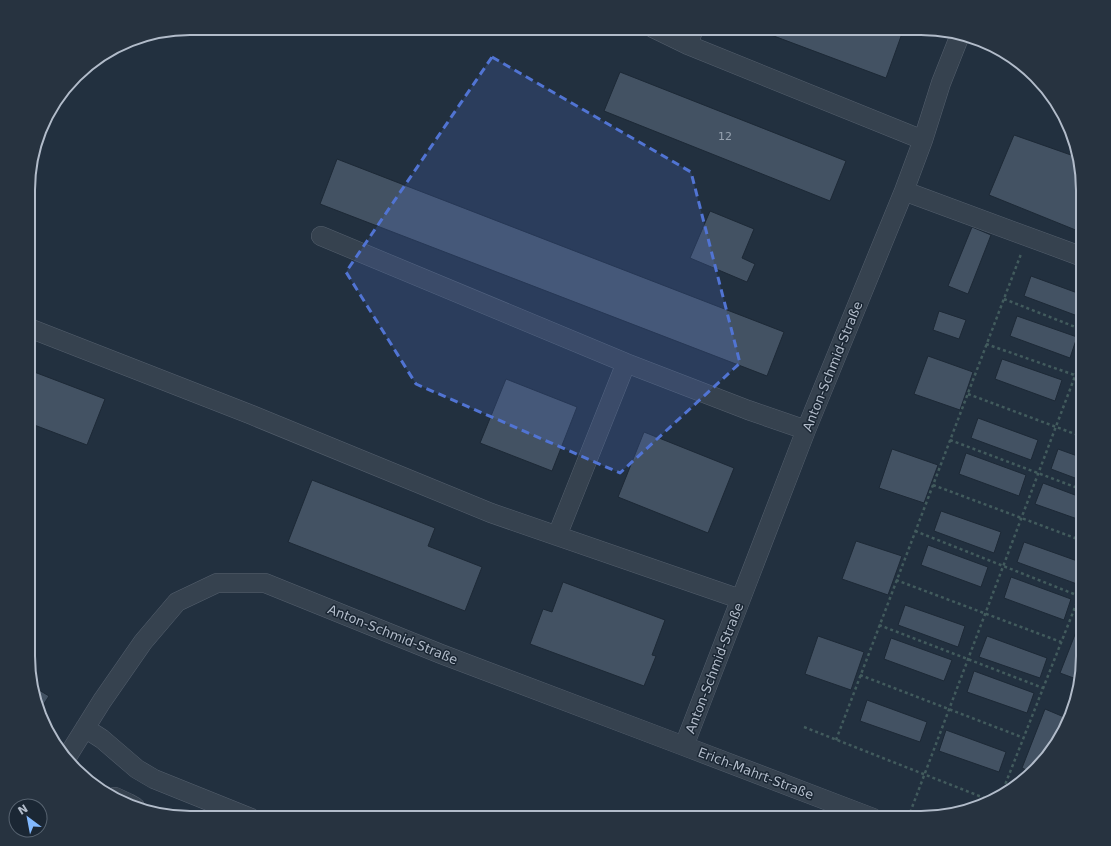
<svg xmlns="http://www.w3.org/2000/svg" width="1111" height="846" viewBox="0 0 1111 846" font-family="'DejaVu Sans',sans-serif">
	<rect width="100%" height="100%" fill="#22303f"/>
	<path fill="#435263" stroke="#1d2936" d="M755 28H904L886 78 755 29Z
		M620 72 846 161 830 201 604 111Z
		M1014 135 1071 155 1073 148 1083 190V233L989 195Z
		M337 159 784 332 767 376 320 204Z
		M710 211 754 229 742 258 755 264 747 282 690 258Z
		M972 227 991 235 968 294 948 286Z
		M1031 276 1083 295V318L1024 296Z
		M939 311 966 320 959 339 933 330Z
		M1017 316 1077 337 1070 358 1010 336Z
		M928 356 973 372 960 410 914 394Z
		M1002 359 1062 380 1055 401 995 379Z
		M29 370 105 399 87 445 29 423Z
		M506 379 577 407 552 471 480 443Z
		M1083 393V414L1076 412Z
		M978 418 1038 440 1031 460 971 438Z
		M644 432 734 468 708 533 618 497Z
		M892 449 938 465 924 503 879 488Z
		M1058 449 1083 458V481L1051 469Z
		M966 453 1026 475 1019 496 959 474Z
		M312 480 435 528 428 546 482 567 465 611 288 542Z
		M1043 483 1083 498V521L1035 504Z
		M941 511 1001 532 994 553 934 531Z
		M856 541 902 556 888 595 842 579Z
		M1024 542 1083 563V568L1077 584 1017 562Z
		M928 545 988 567 981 587 921 565Z
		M1011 577 1071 599 1064 620 1004 598Z
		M563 582 665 620 652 655 656 656 644 686 530 644 543 609 552 612Z
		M905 605 965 626 958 647 898 625Z
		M1083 614V667L1079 680 1060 673Z
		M818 636 864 652 851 690 805 674Z
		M987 636 1047 658 1040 678 979 657Z
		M891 638 952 660 944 681 884 659Z
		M974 671 1034 693 1027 713 967 692Z
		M34 687 49 696 40 710Z
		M867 700 927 722 920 742 860 721Z
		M1045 709 1064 717 1052 747 1043 763 1031 772 1022 768Z
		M946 730 1006 752 999 772 939 751Z"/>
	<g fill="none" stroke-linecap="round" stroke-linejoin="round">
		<defs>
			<path id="minor" d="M653 28 688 45 923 140
				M688 45 694 28
				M904 191 1083 257
				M321 236 626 363 748 410 806 430
				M29 328 252 415 491 513 740 599
				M557 536 626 363
				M85 728 102 739 137 769 154 779 251 818
				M684 746 873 818
				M67 757 102 701 143 642 177 602 217 583H265L441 654 684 746 806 430 904 191 923 140 941 83 960 35
				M115 797 128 803 135 807"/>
		</defs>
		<use href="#minor" stroke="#545f6d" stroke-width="20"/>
		<path stroke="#425b5d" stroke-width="2.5" stroke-dasharray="3 3" stroke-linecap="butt" d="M1004 299 1083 330
			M986 344 1083 378
			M968 394 1083 437
			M950 440 1083 490
			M933 485 1083 541
			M915 531 1079 596
			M896 580 1061 642
			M879 625 1043 688
			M860 675 1024 738
			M804 727 992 801
			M836 740 1021 254
			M1001 795 1083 587
			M908 818 1083 355"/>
		<use href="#minor" stroke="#36424f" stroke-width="19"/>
	</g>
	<path fill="#5174d3" fill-opacity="0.2" stroke="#5174d3" stroke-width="3" stroke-dasharray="8 5" stroke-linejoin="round" d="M492 57 691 172 740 363 620 473 416 384 346 272Z"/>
	<g text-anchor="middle" stroke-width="3" stroke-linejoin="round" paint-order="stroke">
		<g font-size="11" fill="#96a2b0">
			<text x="725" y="140">12</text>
		</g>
		<g font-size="13" fill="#b2bcca" stroke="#1b2734">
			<text transform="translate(832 366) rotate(-68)" y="5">Anton-Schmid-Straße</text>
			<text transform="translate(393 634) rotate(22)" y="5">Anton-Schmid-Straße</text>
			<text transform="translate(714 668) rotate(-69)" y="5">Anton-Schmid-Straße</text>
			<text transform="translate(756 773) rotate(21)" y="5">Erich-Mahrt-Straße</text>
		</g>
	</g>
	<path d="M0 0H1111V846H0ZM190 35H921A155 155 0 0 1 1076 190V656A155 155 0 0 1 921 811H190A155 155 0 0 1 35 656V190A155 155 0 0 1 190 35Z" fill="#273340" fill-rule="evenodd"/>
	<path fill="none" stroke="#b2bcca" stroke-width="2" d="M190 35H921A155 155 0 0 1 1076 190V656A155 155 0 0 1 921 811H190A155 155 0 0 1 35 656V190A155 155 0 0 1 190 35Z"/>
	<g transform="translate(28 818) rotate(328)"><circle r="19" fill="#1b2734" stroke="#576370"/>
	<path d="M0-3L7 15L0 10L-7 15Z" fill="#82b9ff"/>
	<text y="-6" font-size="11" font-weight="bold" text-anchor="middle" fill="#b2bcca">N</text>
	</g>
</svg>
